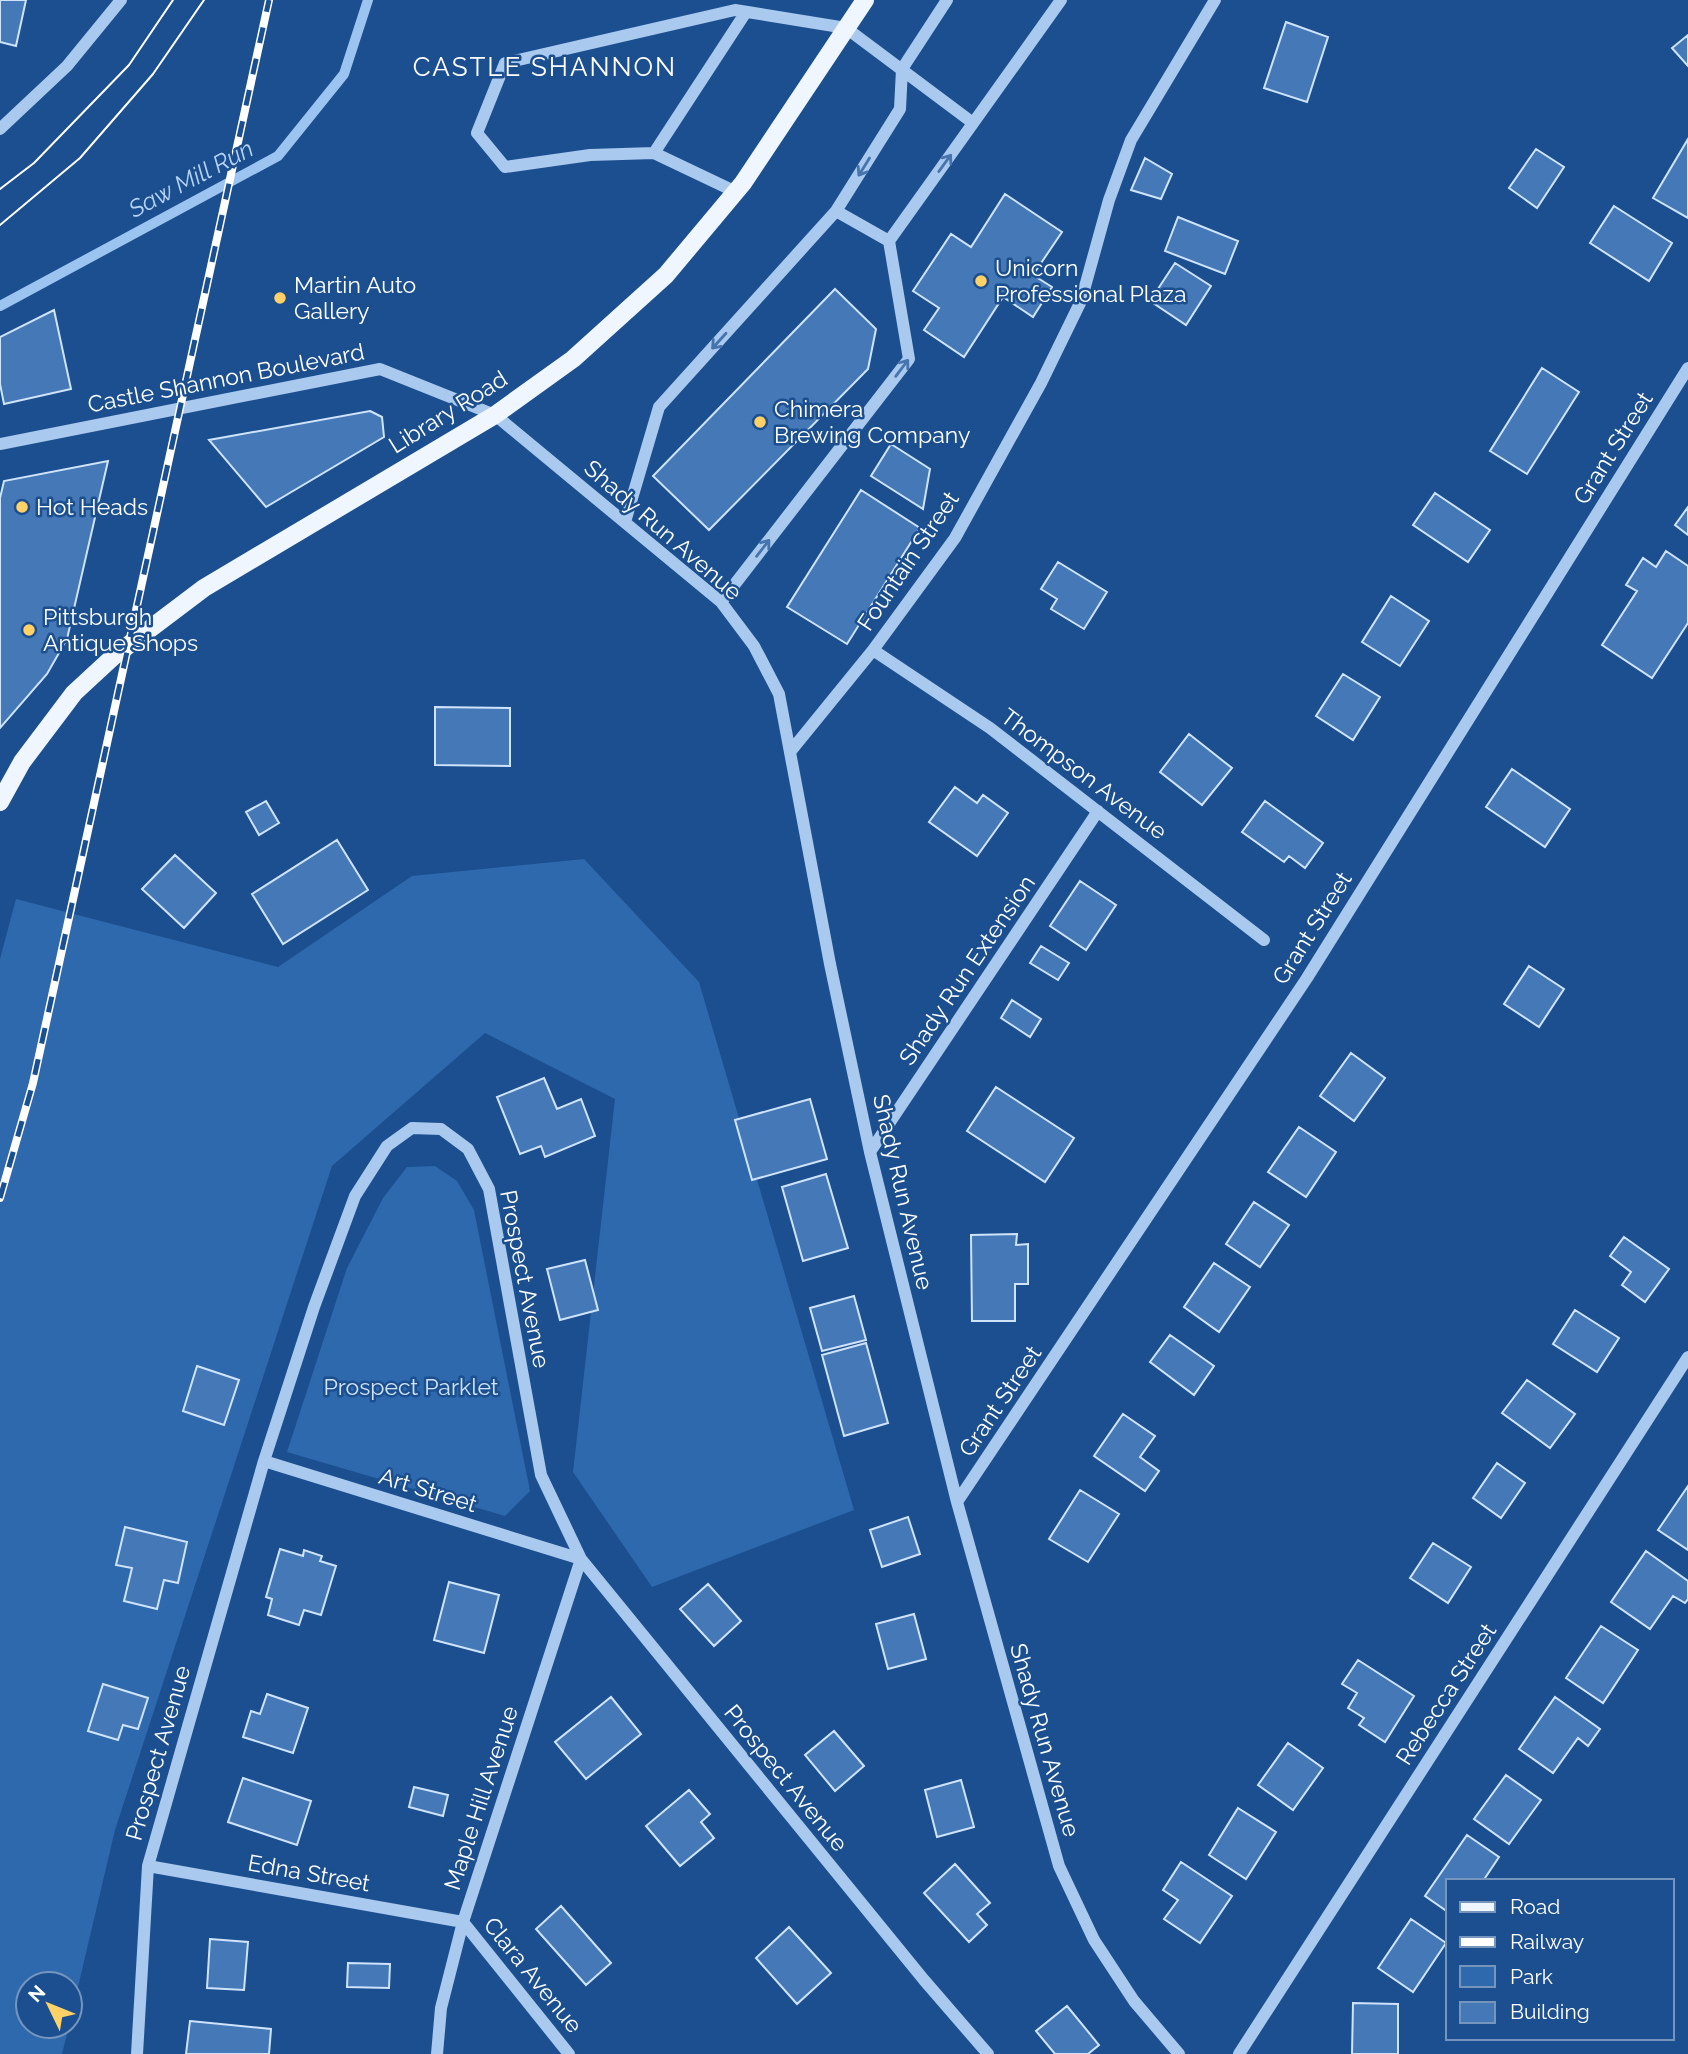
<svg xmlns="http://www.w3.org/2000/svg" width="1688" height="2054" viewBox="0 0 1688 2054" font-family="Raleway,sans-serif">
	<rect width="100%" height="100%" fill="#1b4f8f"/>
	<path fill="#2e69ad" d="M584 859 699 982 854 1510 652 1587 573 1472 615 1099 485 1033 332 1166 115 1830 70 2021V1984H28V2026H69L62 2054H0V959L16 899 278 967 412 876Z
		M435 1166 457 1181 474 1210 530 1491 505 1516 287 1452 347 1268 383 1198 407 1167Z"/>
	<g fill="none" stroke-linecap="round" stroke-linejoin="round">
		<path stroke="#9cc4f0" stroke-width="10" d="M0 306 278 156 344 74 368 0"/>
	</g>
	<path fill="#4478b7" stroke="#cfe3fa" stroke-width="2" d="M0 0H26L16 46 0 42Z
		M1286 22 1328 37 1307 102 1264 88Z
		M1688 35V66L1672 48Z
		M1688 139V218L1653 198Z
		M1536 149 1564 167 1537 208 1509 188Z
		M1145 158 1172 174 1161 199 1131 190Z
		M1005 194 1062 232 1033 275 1052 287 1033 317 1003 297 964 357 924 330 939 308 913 291 951 234 971 247Z
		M1614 206 1672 243 1649 281 1590 243Z
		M1178 217 1238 241 1225 274 1165 251Z
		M1175 263 1211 286 1186 325 1150 301Z
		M835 289 876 329 868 369 709 530 653 476Z
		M54 310 71 389 4 404 0 384V337Z
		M1542 368 1579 392 1527 474 1490 451Z
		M370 411 382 417 384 437 266 507 209 440Z
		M891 444 930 469 923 509 871 476Z
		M108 461 67 639 47 674 0 728V498L4 481Z
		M861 490 920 528 847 644 787 607Z
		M1435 493 1490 530 1468 562 1413 525Z
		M1688 507V535L1675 525Z
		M1666 551 1688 566V623L1652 678 1602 645 1637 591 1626 585 1643 558 1656 567Z
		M1058 562 1107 592 1084 629 1051 609 1057 599 1041 589Z
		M1391 596 1429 621 1400 666 1362 642Z
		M1343 674 1380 697 1353 740 1316 716Z
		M435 707 510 708V766L435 765Z
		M1189 734 1232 768 1202 805 1160 772Z
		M1512 769 1570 809 1545 847 1486 807Z
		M955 787 977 803 983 795 1008 813 977 856 929 822Z
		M266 801 279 823 259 835 246 812Z
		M1265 801 1323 843 1305 868 1289 856 1284 862 1242 832Z
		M337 840 368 890 283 944 252 894Z
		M175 855 216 893 184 928 142 889Z
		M1080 881 1116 905 1086 950 1050 926Z
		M1041 946 1069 963 1058 980 1030 963Z
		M1529 966 1564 989 1539 1027 1504 1004Z
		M1012 1000 1041 1019 1030 1037 1001 1018Z
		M1351 1053 1385 1078 1354 1121 1320 1096Z
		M544 1078 557 1109 581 1099 595 1136 545 1157 541 1146 520 1154 497 1097Z
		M996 1087 1074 1138 1045 1182 967 1131Z
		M810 1099 827 1159 752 1180 735 1120Z
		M1299 1127 1336 1152 1306 1197 1268 1172Z
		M826 1174 848 1248 803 1261 782 1187Z
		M1254 1202 1289 1225 1260 1267 1226 1244Z
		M1017 1234 1016 1245 1028 1244V1284H1015V1321H972L971 1235Z
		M1624 1237 1669 1269 1645 1302 1622 1285 1631 1272 1610 1256Z
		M585 1260 598 1310 560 1320 547 1269Z
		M1214 1263 1250 1287 1219 1332 1184 1307Z
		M854 1296 866 1340 822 1351 810 1308Z
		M1575 1310 1619 1338 1597 1372 1553 1344Z
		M1170 1335 1214 1366 1194 1395 1150 1362Z
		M866 1343 888 1423 844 1436 822 1355Z
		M197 1366 239 1380 224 1425 183 1411Z
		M1527 1380 1575 1414 1550 1448 1502 1413Z
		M1123 1414 1155 1436 1140 1457 1159 1471 1145 1491 1094 1456Z
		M1497 1463 1525 1483 1501 1518 1473 1498Z
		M1688 1486V1550L1658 1530Z
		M1080 1490 1119 1514 1088 1562 1049 1539Z
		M908 1517 920 1554 882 1567 870 1530Z
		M125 1527 187 1542 178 1583 164 1580 157 1609 124 1601 132 1568 116 1565Z
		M1433 1543 1471 1567 1448 1603 1410 1578Z
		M280 1549 303 1556 304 1550 322 1556 320 1561 336 1566 321 1615 304 1610 299 1625 268 1615 272 1599 266 1597Z
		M1646 1551 1688 1581V1599L1685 1603 1673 1596 1650 1629 1611 1602Z
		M449 1582 499 1595 484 1653 434 1640Z
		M708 1584 741 1621 714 1646 680 1609Z
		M914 1614 926 1659 888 1669 876 1624Z
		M1601 1626 1638 1650 1603 1703 1566 1678Z
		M1358 1660 1414 1696 1385 1742 1359 1725 1364 1718 1348 1708 1357 1693 1342 1684Z
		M103 1684 148 1698 138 1729 123 1725 118 1740 88 1731Z
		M267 1694 308 1708 293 1753 243 1737 251 1711 260 1714Z
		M611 1697 641 1734 586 1779 555 1742Z
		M1555 1697 1600 1729 1588 1746 1578 1738 1553 1773 1519 1749Z
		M834 1731 864 1766 835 1791 805 1755Z
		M1288 1743 1323 1768 1293 1810 1258 1785Z
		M1506 1775 1541 1800 1509 1844 1474 1819Z
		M243 1778 311 1801 297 1845 228 1822Z
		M961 1780 974 1827 937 1837 925 1790Z
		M414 1787 448 1795 443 1816 409 1807Z
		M689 1790 710 1814 701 1822 714 1838 680 1866 646 1826Z
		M1238 1808 1276 1832 1246 1879 1209 1855Z
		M1467 1835 1499 1857 1483 1881H1448V1912L1425 1896Z
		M1181 1862 1232 1896 1200 1943 1164 1919 1178 1900 1163 1890Z
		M955 1864 990 1903 977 1914 987 1925 969 1942 924 1893Z
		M561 1906 611 1963 586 1985 536 1929Z
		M1411 1919 1446 1943 1413 1992 1378 1968Z
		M789 1927 831 1973 797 2004 756 1958Z
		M210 1939 248 1942 244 1990 207 1988Z
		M348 1963 390 1964 389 1988 347 1987Z
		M1353 2003 1398 2004V2054H1352Z
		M1067 2006 1099 2045 1088 2054H1055L1036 2031Z
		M190 2021 271 2029 269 2054H186Z"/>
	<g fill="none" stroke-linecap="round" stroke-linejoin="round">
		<path stroke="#a9c9ee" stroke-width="12" d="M0 129 67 66 121 0
			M654 153 746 12
			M736 192 654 153 590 155 505 167 477 133 505 63 735 10 846 28 973 123
			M836 211 889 241
			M0 444 380 369 495 415 721 602 754 646 779 694 830 964 870 1152 957 1502 1059 1866 1094 1940 1134 2001 1179 2054
			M625 522 659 407 836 211 900 109 902 69 947 0
			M721 602 909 359 889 241 1061 0
			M873 650 990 728 1264 940
			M790 752 873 650 955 538 1041 383 1081 301 1109 200 1131 140 1215 0
			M870 1152 1098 811
			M264 1461 581 1559 463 1922 441 2008 437 2054
			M957 1502 1307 978 1688 368
			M148 1866 463 1922 569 2054
			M137 2054 148 1866 264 1461 314 1307 355 1196 387 1146 412 1128 441 1129 468 1149 489 1189 541 1475 581 1559 924 1980 988 2054
			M1239 2054 1688 1357"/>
		<path stroke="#f0f6ff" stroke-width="18" d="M0 802 22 762 74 693 114 656 204 588 495 415 573 359 666 275 743 183 865 0"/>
		<path stroke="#fff" stroke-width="2" d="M0 189 34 163 129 65 173 0
			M0 225 80 158 153 74 204 0"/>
		<defs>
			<path id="rail" d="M0 1198 33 1083 269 0"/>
		</defs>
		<use href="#rail" stroke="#fff" stroke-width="8"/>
		<use href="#rail" stroke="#1b4f8f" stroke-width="5" stroke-dasharray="16" stroke-linecap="butt"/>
	</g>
	<defs><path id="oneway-shaft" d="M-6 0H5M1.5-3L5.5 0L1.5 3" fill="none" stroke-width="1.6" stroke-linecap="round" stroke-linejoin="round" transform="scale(1.75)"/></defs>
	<g stroke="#4674ac">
		<use href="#oneway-shaft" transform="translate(945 163) rotate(-54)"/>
		<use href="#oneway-shaft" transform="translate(864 167) rotate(122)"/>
		<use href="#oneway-shaft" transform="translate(719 341) rotate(132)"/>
		<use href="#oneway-shaft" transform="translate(902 368) rotate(-53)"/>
		<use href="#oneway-shaft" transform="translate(763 548) rotate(-52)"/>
	</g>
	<g fill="#ffd166" stroke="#1b4f8f" stroke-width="2.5">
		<circle cx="981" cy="281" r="7"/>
		<circle cx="280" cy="298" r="7"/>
		<circle cx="760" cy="422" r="7"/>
		<circle cx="22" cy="507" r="7"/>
		<circle cx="29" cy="630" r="7"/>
	</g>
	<g text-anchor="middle" stroke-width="5" stroke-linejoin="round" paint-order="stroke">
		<g font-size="23" fill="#fff" stroke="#1b4f8f" text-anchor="start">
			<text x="995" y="276">Unicorn<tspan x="995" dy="26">Professional Plaza</tspan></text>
			<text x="294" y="293">Martin Auto<tspan x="294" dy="26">Gallery</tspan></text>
			<text x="774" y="417">Chimera<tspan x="774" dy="26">Brewing Company</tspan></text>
			<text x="36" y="515">Hot Heads</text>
			<text x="43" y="625">Pittsburgh<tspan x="43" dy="26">Antique Shops</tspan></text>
		</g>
		<g font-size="23" fill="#fff" stroke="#1b4f8f">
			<text transform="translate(226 378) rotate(-11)" y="8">Castle Shannon Boulevard</text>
			<text transform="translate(448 412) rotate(-32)" y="8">Library Road</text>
			<text transform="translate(1613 448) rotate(-58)" y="8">Grant Street</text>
			<text transform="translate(663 530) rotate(41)" y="8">Shady Run Avenue</text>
			<text transform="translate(908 561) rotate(-56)" y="8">Fountain Street</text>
			<text transform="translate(1084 774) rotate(37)" y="8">Thompson Avenue</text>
			<text transform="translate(1312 928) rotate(-58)" y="8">Grant Street</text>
			<text transform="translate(967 970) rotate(-56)" y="8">Shady Run Extension</text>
			<text transform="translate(903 1192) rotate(77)" y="8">Shady Run Avenue</text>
			<text transform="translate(525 1279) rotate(79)" y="8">Prospect Avenue</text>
			<text transform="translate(1000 1401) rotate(-56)" y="8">Grant Street</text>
			<text transform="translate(428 1490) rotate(17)" y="8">Art Street</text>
			<text transform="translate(1446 1694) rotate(-57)" y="8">Rebecca Street</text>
			<text transform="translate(1045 1740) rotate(74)" y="8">Shady Run Avenue</text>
			<text transform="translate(158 1753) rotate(-74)" y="8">Prospect Avenue</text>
			<text transform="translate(786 1778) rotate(51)" y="8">Prospect Avenue</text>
			<text transform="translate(481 1798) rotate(-72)" y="8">Maple Hill Avenue</text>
			<text transform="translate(309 1873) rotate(10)" y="8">Edna Street</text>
			<text transform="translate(533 1975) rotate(51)" y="8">Clara Avenue</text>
		</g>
		<g font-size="23" fill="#cfe3fa" stroke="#1b4f8f">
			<text x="411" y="1395">Prospect Parklet</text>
		</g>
		<g font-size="24" font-style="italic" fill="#b5d3f5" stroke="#1b4f8f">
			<text transform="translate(191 179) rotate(-28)" y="8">Saw Mill Run</text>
		</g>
		<g font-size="26" letter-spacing="2" fill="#fff" stroke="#1b4f8f">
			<text x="545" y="76">CASTLE SHANNON</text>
		</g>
	</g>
	<rect x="1446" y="1879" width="228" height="161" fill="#1b4f8f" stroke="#7695bc" stroke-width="2"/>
	<rect x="1460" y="1902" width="35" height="10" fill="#f0f6ff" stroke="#7695bc" stroke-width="2"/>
	<text x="1510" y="1914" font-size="21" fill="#ffffff">Road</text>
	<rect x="1460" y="1937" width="35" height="10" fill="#ffffff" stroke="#7695bc" stroke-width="2"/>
	<text x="1510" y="1949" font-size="21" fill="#ffffff">Railway</text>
	<rect x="1460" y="1966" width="35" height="21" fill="#2e69ad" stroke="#7695bc" stroke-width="2"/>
	<text x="1510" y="1984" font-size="21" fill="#ffffff">Park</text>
	<rect x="1460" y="2002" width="35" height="21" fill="#4478b7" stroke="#7695bc" stroke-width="2"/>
	<text x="1510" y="2019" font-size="21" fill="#ffffff">Building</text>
	<g transform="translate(49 2005) rotate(313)"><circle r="33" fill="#1b4f8f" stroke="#7695bc" stroke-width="2"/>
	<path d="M0-5L12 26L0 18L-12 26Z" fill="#ffd166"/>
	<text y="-10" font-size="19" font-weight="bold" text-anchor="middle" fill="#ffffff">N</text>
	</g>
</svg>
